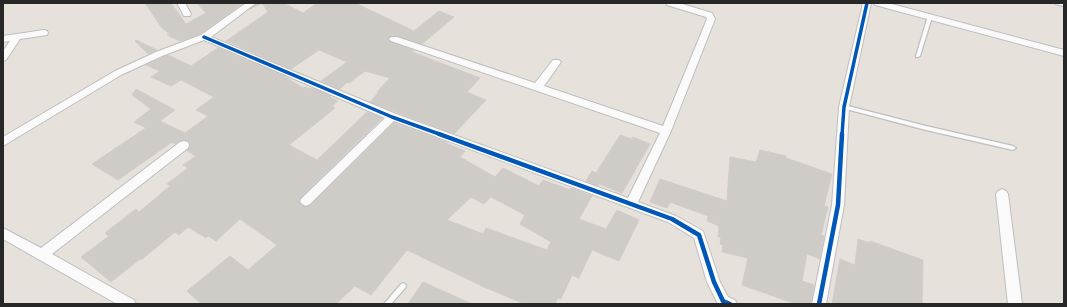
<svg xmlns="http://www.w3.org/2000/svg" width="1067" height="307" viewBox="0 0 1067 307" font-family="'Exo 2',sans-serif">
	<rect width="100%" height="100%" fill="#e7e1dc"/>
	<path fill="#cfcbc7" stroke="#d2cdc8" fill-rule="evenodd" d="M145 3H171L186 24 206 13 197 3H243L200 34 180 41 167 35 170 34 162 28Z
		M257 3H283L303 13 317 3H355L414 31 439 11 454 17 422 44 397 36H391L388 39 391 42 414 50 412 52 480 78 467 92 486 100 454 134 370 102 379 92H377L390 78 365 71 349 83 347 82 340 89 321 81 347 62 319 50 291 69 226 41 268 12 262 3 250 9Z
		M136 40 157 50 148 54 135 41Z
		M218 48 282 75 303 88 305 87 311 89 312 88 331 96 330 97 338 101 332 106 335 108 289 145 317 160 367 112 382 118 301 197 299 202 305 207 311 205 394 123 447 142 446 143 465 151 460 157 495 177 503 168 539 186 543 180 570 190 571 188 592 196 579 219 606 229 617 210 639 220 619 261 592 250 579 278 572 275 561 299 558 298 555 304H525L484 287 407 250 371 295 355 286 336 304H201L187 291 230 256 248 270 277 245 240 219 216 241 208 236 206 238 188 227 179 235 175 232 141 260 140 259 111 282 81 257 109 236 105 233 136 209 139 212 170 186 167 184 188 168 183 165 196 156 187 151 190 145 188 141H180L175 144 172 142 118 180 92 164 146 128 134 122 151 109 132 95 136 89 175 110 160 121 185 133 208 116 196 110 214 97 181 80 171 86 151 77 160 71 146 65 168 55 191 66ZM471 197 484 204 491 197 525 215 520 224 551 242 547 250 486 228 483 234 447 220Z
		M620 135 632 139 633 137 650 144 622 193 599 184 598 186 586 181 592 171 596 173Z
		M760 150 786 156V158L832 174 824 206 828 207 821 235 824 236 820 259 807 254 802 281 814 285 811 304H796L742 285 748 258 722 252 723 245 720 244 721 237H718L719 226 707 221 708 216 670 202 667 208 650 202 660 179 727 201 730 157 756 162Z
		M858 239 870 243V241L923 260 922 304H832L840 259 855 265Z
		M423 282 432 286 472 304H408Z"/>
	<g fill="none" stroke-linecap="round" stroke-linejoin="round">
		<defs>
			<path id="lane" d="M1055 3 1064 4V6L1056 4Z
				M928 16H932V17L920 56 918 57H916V56Z
				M844 105 926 126 1013 146 1016 148 1013 150 926 130 842 108 841 107 842 106Z
				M403 283 405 284 406 286 405 288 391 304H384L401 284Z"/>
			<path id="street" d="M177 3H185L191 14 190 16H184Z
				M246 3H256L211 37 396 114 628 198 660 133 391 41 389 39 391 37H397L535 83 553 60H559L561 62 544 86 663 126 707 19 706 17 667 5 666 3H679L712 13 715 19 671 131 638 202 676 216 703 231 720 282 728 297 735 300 737 304H718L707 282 694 238 668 222 394 121 310 204 306 206 302 204 300 201 302 198 385 118 204 40 162 56 121 75 3 146V137L115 71 156 52 201 35Z
				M863 3H871L849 107 844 205 826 304H812L832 205 839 107Z
				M874 3H888L1064 50V56L875 5Z
				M44 30 47 31 48 33 47 35 20 39 6 60 3 61V51L10 41 3 42V36Z
				M184 141 188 142 189 145 188 148 52 254 134 300 136 304H117L3 239V228L41 248 180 142Z
				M1002 189 1006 191 1008 194 1022 304H1008L996 194 998 191Z"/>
		</defs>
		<use href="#lane" stroke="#bfbebf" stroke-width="2.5"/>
		<use href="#street" stroke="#bfbebf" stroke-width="2"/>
		<use href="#lane" fill="#fbfafa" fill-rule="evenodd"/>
		<use href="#street" fill="#fbfafa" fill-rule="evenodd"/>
		<defs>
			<path id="cycleway-far1" d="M204 37 392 117 442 135
				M842 135 844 107 867 3"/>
			<path id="cycleway" d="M439 134 672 219 699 235 714 282 723 301 730 304
				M819 304 838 205 842 134"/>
		</defs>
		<use href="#cycleway-far1" stroke="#fff" stroke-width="5.5"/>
		<use href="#cycleway" stroke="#fff" stroke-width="7"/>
		<use href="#cycleway-far1" stroke="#0057b8" stroke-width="3.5"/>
		<use href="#cycleway" stroke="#0057b8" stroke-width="4.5"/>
	</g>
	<rect width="1067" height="307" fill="none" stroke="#272727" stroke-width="8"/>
</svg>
